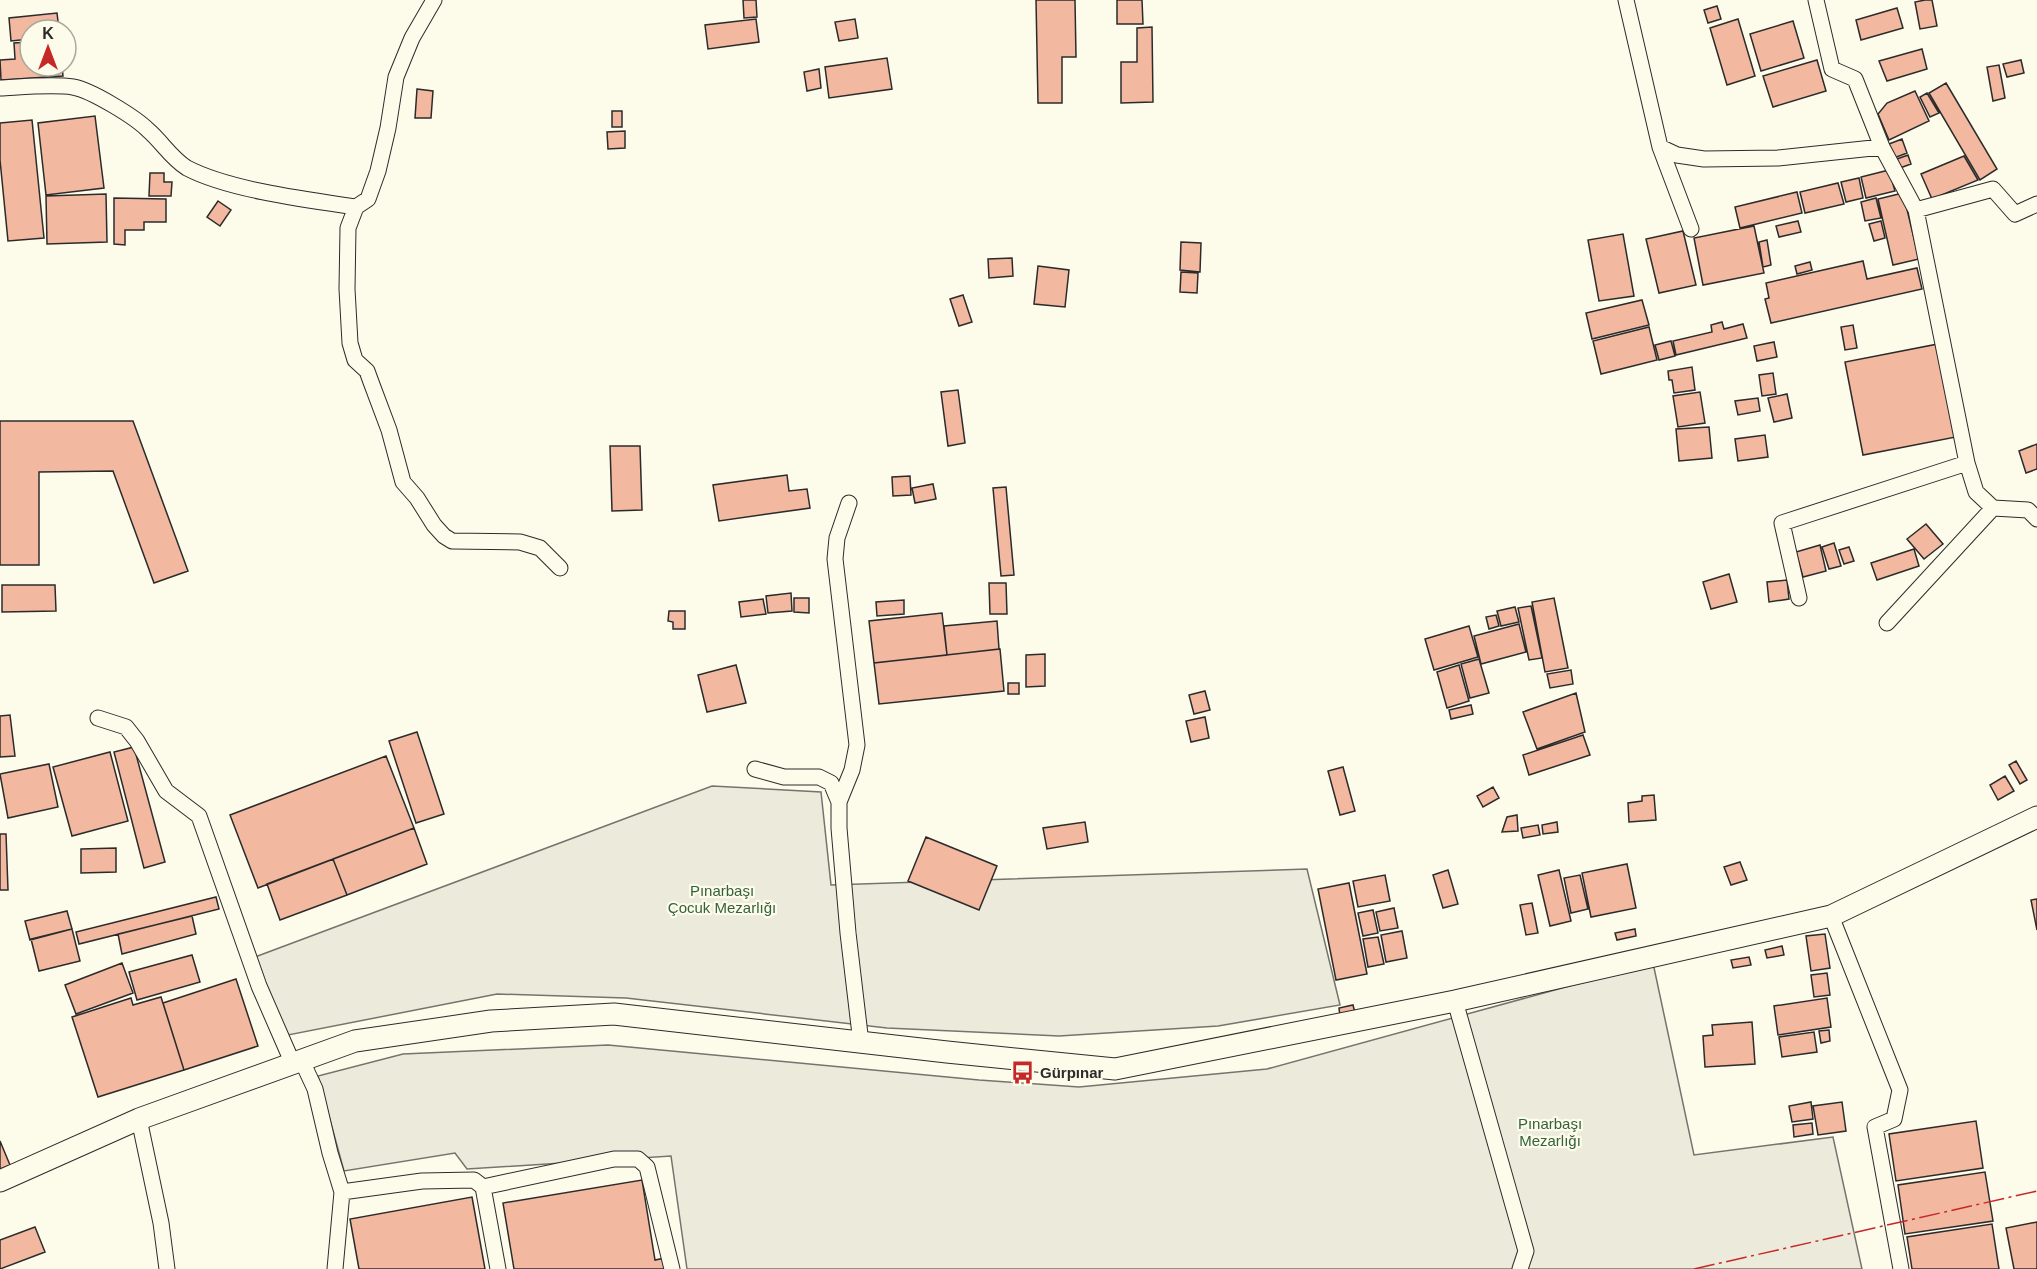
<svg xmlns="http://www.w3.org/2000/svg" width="2037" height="1269" viewBox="0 0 2037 1269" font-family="Helvetica,sans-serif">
	<rect width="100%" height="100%" fill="#fdfbea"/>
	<path fill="#ecebdb" stroke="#74746e" stroke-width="1.5" d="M712 786 821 792 831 885 1307 869 1340 1005 1218 1026 1059 1036 887 1028 626 998 497 994 283 1036 255 957Z
		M1653 963 1694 1155 1833 1137 1862 1269H687L671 1156 467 1169 455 1153 344 1171 318 1076 403 1054 608 1045 979 1080 1079 1087 1267 1069Z"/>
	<path fill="#f2b8a0" stroke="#2b2b2b" stroke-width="1.5" d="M743 0H756L757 17 744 18Z
		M1036 0H1075L1076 57H1062V103H1038Z
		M1117 0H1142L1143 24H1117Z
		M1925 0H1932L1937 26 1920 29 1915 2Z
		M1717 6 1721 19 1708 23 1704 10Z
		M1897 8 1903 28 1861 40 1856 20Z
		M57 13 59 30H30V39L11 41 9 18Z
		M756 19 759 42 708 49 705 25Z
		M855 19 858 38 839 41 835 22Z
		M1738 19 1755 76 1727 85 1710 28Z
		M1793 21 1804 58 1761 71 1750 34Z
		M1152 27 1153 102 1121 103V62H1137V28Z
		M30 42V66H62L63 76 1 80 0 60 15 59 14 43Z
		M1922 49 1927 69 1887 81 1879 61Z
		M887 58 892 89 829 98 825 67Z
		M1817 60 1826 91 1773 107 1763 76Z
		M2021 60 2024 73 2007 77 2003 64Z
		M1999 65 2005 98 1993 101 1987 67Z
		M819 69 821 88 807 91 804 72Z
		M1946 83 1997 169 1980 180 1929 93Z
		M417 89 433 91 431 118H415Z
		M1915 91 1929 121 1889 140 1878 114 1887 103Z
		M1927 93 1939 113 1930 117 1920 97Z
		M612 111H622V127H612Z
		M95 116 104 188 46 195 38 123Z
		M32 120 44 238 8 241 0 160V123Z
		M625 131V148L608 149 607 132Z
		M1902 139 1907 153 1894 158 1889 144Z
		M1908 155 1911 164 1900 168 1897 159Z
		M1964 156 1978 180 1932 199 1921 174Z
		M1889 170 1895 191 1866 198 1861 177Z
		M150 173H164V182H172L171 196H149Z
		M1859 178 1863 198 1846 202 1841 182Z
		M1838 183 1844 204 1805 213 1800 192Z
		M1797 192 1802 213 1740 228 1735 207Z
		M1903 193 1919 259 1893 265 1878 199Z
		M106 194 107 242 47 244 46 196Z
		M114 198 166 199V222H144V230H125V245L114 244Z
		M1876 198 1881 218 1865 221 1861 202Z
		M218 201 231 210 220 226 207 217Z
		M1798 221 1801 232 1779 237 1776 226Z
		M1881 221 1885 238 1874 241 1869 224Z
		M1754 226 1764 273 1703 285 1694 238Z
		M1683 231 1696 285 1659 293 1646 239Z
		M1623 234 1634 296 1599 301 1588 240Z
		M1767 240 1771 265 1763 267 1759 242Z
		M1181 242 1201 243 1200 272 1180 270Z
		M1012 258 1013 276 989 278 988 259Z
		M1863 261 1867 279 1917 268 1922 289 1771 323 1765 299 1769 298 1766 283Z
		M1810 262 1812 270 1797 274 1795 266Z
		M1038 266 1069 270 1065 307 1034 304Z
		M1181 272 1198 273 1197 293 1180 292Z
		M963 295 972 322 959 326 950 299Z
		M1642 300 1649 325 1592 339 1586 313Z
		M1722 322 1724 329 1743 324 1747 338 1676 355 1673 341 1712 332 1711 325Z
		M1853 325 1857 348 1845 350 1841 327Z
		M1649 327 1657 360 1601 374 1593 341Z
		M1671 341 1675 356 1659 360 1655 345Z
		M1774 342 1777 357 1757 361 1754 346Z
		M1938 344 1956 437 1863 455 1845 362Z
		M1692 367 1695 390 1674 393 1672 380H1669L1668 371Z
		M1773 373 1776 394 1762 396 1759 375Z
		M958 390 965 443 948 446 941 392Z
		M1700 392 1705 423 1678 427 1673 396Z
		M1787 394 1792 418 1774 422 1768 398Z
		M1758 398 1760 411 1738 415 1735 401Z
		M0 421H133L188 571 154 583 113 471 39 472V565H0Z
		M1709 427 1712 458 1679 461 1676 429Z
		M1765 435 1768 457 1738 461 1735 439Z
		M2037 444V469L2026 473 2019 451Z
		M610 446H640L642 510 612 511Z
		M787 475 789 491 807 489 810 508 719 521 713 485Z
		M910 476 911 495 893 496 892 477Z
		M933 484 936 499 915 503 912 488Z
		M1006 487 1014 575 1001 576 993 488Z
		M1926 524 1943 544 1924 559 1907 539Z
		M1834 543 1841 566 1829 569 1822 547Z
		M1820 545 1826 571 1803 577 1796 552Z
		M1849 547 1854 561 1844 564 1839 550Z
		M1914 549 1919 566 1877 580 1871 563Z
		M1729 574 1737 602 1711 609 1703 582Z
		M1787 580 1789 599 1769 602 1767 582Z
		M989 583H1006L1007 614H990Z
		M2 585H55L56 611 2 612Z
		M791 593 792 611 768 613 766 596Z
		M794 598H809V613L794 612Z
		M1554 598 1568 668 1545 672 1532 602Z
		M763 599 766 614 741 617 739 602Z
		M904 600V614L877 616 876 602Z
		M1531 606 1542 658 1529 660 1518 608Z
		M1515 607 1519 622 1501 626 1497 611Z
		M669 611H685V629H673V622L668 621Z
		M942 613 947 655 874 663 869 621Z
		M1496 615 1499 626 1489 629 1486 617Z
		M997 621 999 649 947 655 944 626Z
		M1519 624 1526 652 1481 664 1474 636Z
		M1469 626 1478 657 1434 670 1425 639Z
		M1000 649 1004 691 879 704 874 663Z
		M1045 654V686L1026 687V655Z
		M1479 659 1489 693 1470 698 1461 664Z
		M736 665 746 703 707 712 698 675Z
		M1459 665 1469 701 1447 708 1437 672Z
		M1571 670 1573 684 1550 688 1547 674Z
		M1008 683H1019V694H1008Z
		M1205 691 1210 710 1194 714 1189 695Z
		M1576 693 1585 732 1537 749 1523 712Z
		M1471 705 1473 714 1451 719 1449 710Z
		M10 715 15 756 0 757V716Z
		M1205 717 1209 738 1191 742 1186 721Z
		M417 732 444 814 416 823 389 741Z
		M1583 735 1590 755 1529 775 1523 755Z
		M134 747 165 862 144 868 114 752Z
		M110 752 128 821 72 836 53 767Z
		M386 756 414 828 258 888 230 815Z
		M2016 761 2027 780 2020 784 2009 765Z
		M49 764 58 807 8 818 0 774Z
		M1343 767 1355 811 1340 815 1328 771Z
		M2005 776 2014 791 1998 800 1990 785Z
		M1493 787 1499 798 1483 807 1477 796Z
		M1654 795 1656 820 1629 822 1628 803 1642 801V796Z
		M1517 815 1518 831 1502 832 1507 817Z
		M1085 822 1088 842 1047 849 1043 828Z
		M1557 822 1558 832 1543 834 1542 825Z
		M1538 825 1540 835 1523 838 1521 828Z
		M414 828 427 864 347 895 333 859Z
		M0 834H6L8 890H0Z
		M926 837 997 866 979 910 908 881Z
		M116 848V872L81 873V849Z
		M333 859 347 895 280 920 267 884Z
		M1740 862 1747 880 1731 885 1724 867Z
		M1627 864 1636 908 1591 917 1582 873Z
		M1448 870 1458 904 1443 908 1433 875Z
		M1559 870 1571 921 1550 926 1538 875Z
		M1385 875 1390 901 1358 907 1353 881Z
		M1580 875 1588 909 1571 913 1564 878Z
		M1349 883 1367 974 1336 980 1318 889Z
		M216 897 219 909 79 944 76 932Z
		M2037 899V930L2031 900Z
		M1532 903 1538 933 1526 935 1520 905Z
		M1394 908 1398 928 1380 931 1376 912Z
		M1373 910 1378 933 1363 936 1358 913Z
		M67 911 72 929 30 940 25 921Z
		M192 916 196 934 122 954 118 934Z
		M72 929 80 961 39 971 31 939Z
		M1635 929 1636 936 1617 940 1615 933Z
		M1402 931 1407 958 1386 962 1381 935Z
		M1825 934 1830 968 1811 971 1806 936Z
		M1378 937 1384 964 1368 967 1363 939Z
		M1782 946 1784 955 1767 958 1765 950Z
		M192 955 200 982 137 1000 129 972Z
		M1749 957 1751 965 1733 968 1731 960Z
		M122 963 133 993 76 1014 65 985Z
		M1827 973 1830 995 1814 997 1811 975Z
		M236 979 258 1046 184 1070 163 1003Z
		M161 997 184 1070 98 1097 72 1017 131 998 133 1005Z
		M1827 998 1831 1027 1778 1035 1774 1006Z
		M1353 1005 1355 1013 1340 1016 1339 1008Z
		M1752 1022 1755 1064 1705 1067 1703 1036 1713 1035 1712 1025Z
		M1829 1030 1830 1041 1821 1043 1819 1031Z
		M1814 1032 1817 1052 1782 1057 1779 1037Z
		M1811 1102 1813 1119 1792 1122 1789 1106Z
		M1842 1102 1846 1131 1818 1135 1813 1106Z
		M1976 1121 1983 1168 1896 1181 1889 1134Z
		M1812 1123 1813 1134 1794 1137 1793 1125Z
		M0 1141 10 1165 0 1169Z
		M1985 1172 1993 1221 1905 1234 1898 1185Z
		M642 1180 655 1260 665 1258 667 1269H514L503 1203Z
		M472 1197 485 1269H359L350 1219Z
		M2037 1222V1269H2014L2006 1228Z
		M1992 1224 1999 1269H1912L1907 1237Z
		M35 1227 45 1252 0 1269V1240Z"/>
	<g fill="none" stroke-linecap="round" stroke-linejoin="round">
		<defs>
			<path id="minor" d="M1626 0 1660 147 1691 229
				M1816 0 1832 69 1855 79 1882 147 1916 210 1967 463 1976 492 1993 508 2028 510 2037 519
				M0 88C21 87 53 84 73 87 91 90 135 117 148 130 162 142 171 158 187 168 229 190 308 200 356 207L368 199 378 171 388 128 396 77 412 38 434 0
				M1660 147 1677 155 1704 159 1778 158 1882 147
				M356 207 348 228 347 289 350 343 355 360 367 371 371 382 389 430 403 482 417 498 434 525 444 536 452 541 520 542 540 548 560 568
				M1916 210 1993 189 2015 214 2037 204
				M849 503 837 538 835 559 857 745 852 770 839 802V828L848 933 861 1043
				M1799 598 1782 523 1967 463
				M1887 623 1993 508
				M98 718 126 727 137 741 166 791 199 816 259 986 293 1064
				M755 769 784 777H819L831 783 839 802
				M1831 916 1900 1090 1894 1119 1875 1127 1901 1269
				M1455 1001 1526 1251 1520 1269
				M302 1061 315 1089 330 1153 342 1192 335 1269
				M139 1119 161 1223 167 1269
				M483 1187 614 1159H638L647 1167 672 1269
				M342 1192 422 1181 474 1180 483 1187 498 1269"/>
			<path id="secondary" d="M0 1181 139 1119 355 1041 491 1021 614 1014 947 1052 1115 1069 1455 1001 1831 916 2037 817"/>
		</defs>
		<use href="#minor" stroke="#2b2b2b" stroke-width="17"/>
		<use href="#secondary" stroke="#2b2b2b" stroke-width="23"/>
		<use href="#minor" stroke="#fdfbea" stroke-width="15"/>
		<use href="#secondary" stroke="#fdfbea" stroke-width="21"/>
		<path stroke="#c62828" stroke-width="1.5" stroke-dasharray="21 4.5 3 4.5" stroke-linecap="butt" d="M1694 1269 2037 1191"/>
	</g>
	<defs>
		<symbol id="bus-bare" viewBox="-9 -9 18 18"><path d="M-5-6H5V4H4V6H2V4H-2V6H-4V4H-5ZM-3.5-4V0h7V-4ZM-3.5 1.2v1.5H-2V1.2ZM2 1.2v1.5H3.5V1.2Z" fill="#c62828" stroke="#fdfbea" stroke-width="2.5" paint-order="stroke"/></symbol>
	</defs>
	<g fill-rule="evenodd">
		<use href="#bus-bare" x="1006" y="1056" width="33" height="33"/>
	</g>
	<g text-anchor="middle" stroke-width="4.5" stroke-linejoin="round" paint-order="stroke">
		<g font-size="15" fill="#34623c" stroke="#fdfbea">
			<text x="722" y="896">Pınarbaşı<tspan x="722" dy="17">Çocuk Mezarlığı</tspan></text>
			<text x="1550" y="1129">Pınarbaşı<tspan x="1550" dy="17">Mezarlığı</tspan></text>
		</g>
		<g font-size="15" font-weight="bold" fill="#2b2b2b" stroke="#fdfbea" text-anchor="start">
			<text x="1040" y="1078">Gürpınar</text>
		</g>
	</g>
	<g transform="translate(48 48)"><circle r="28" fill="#fdfbea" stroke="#a9a89e" stroke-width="1.5"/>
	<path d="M0-4.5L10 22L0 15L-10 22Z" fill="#c62828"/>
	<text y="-9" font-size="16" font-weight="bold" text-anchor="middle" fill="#2b2b2b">K</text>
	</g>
</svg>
